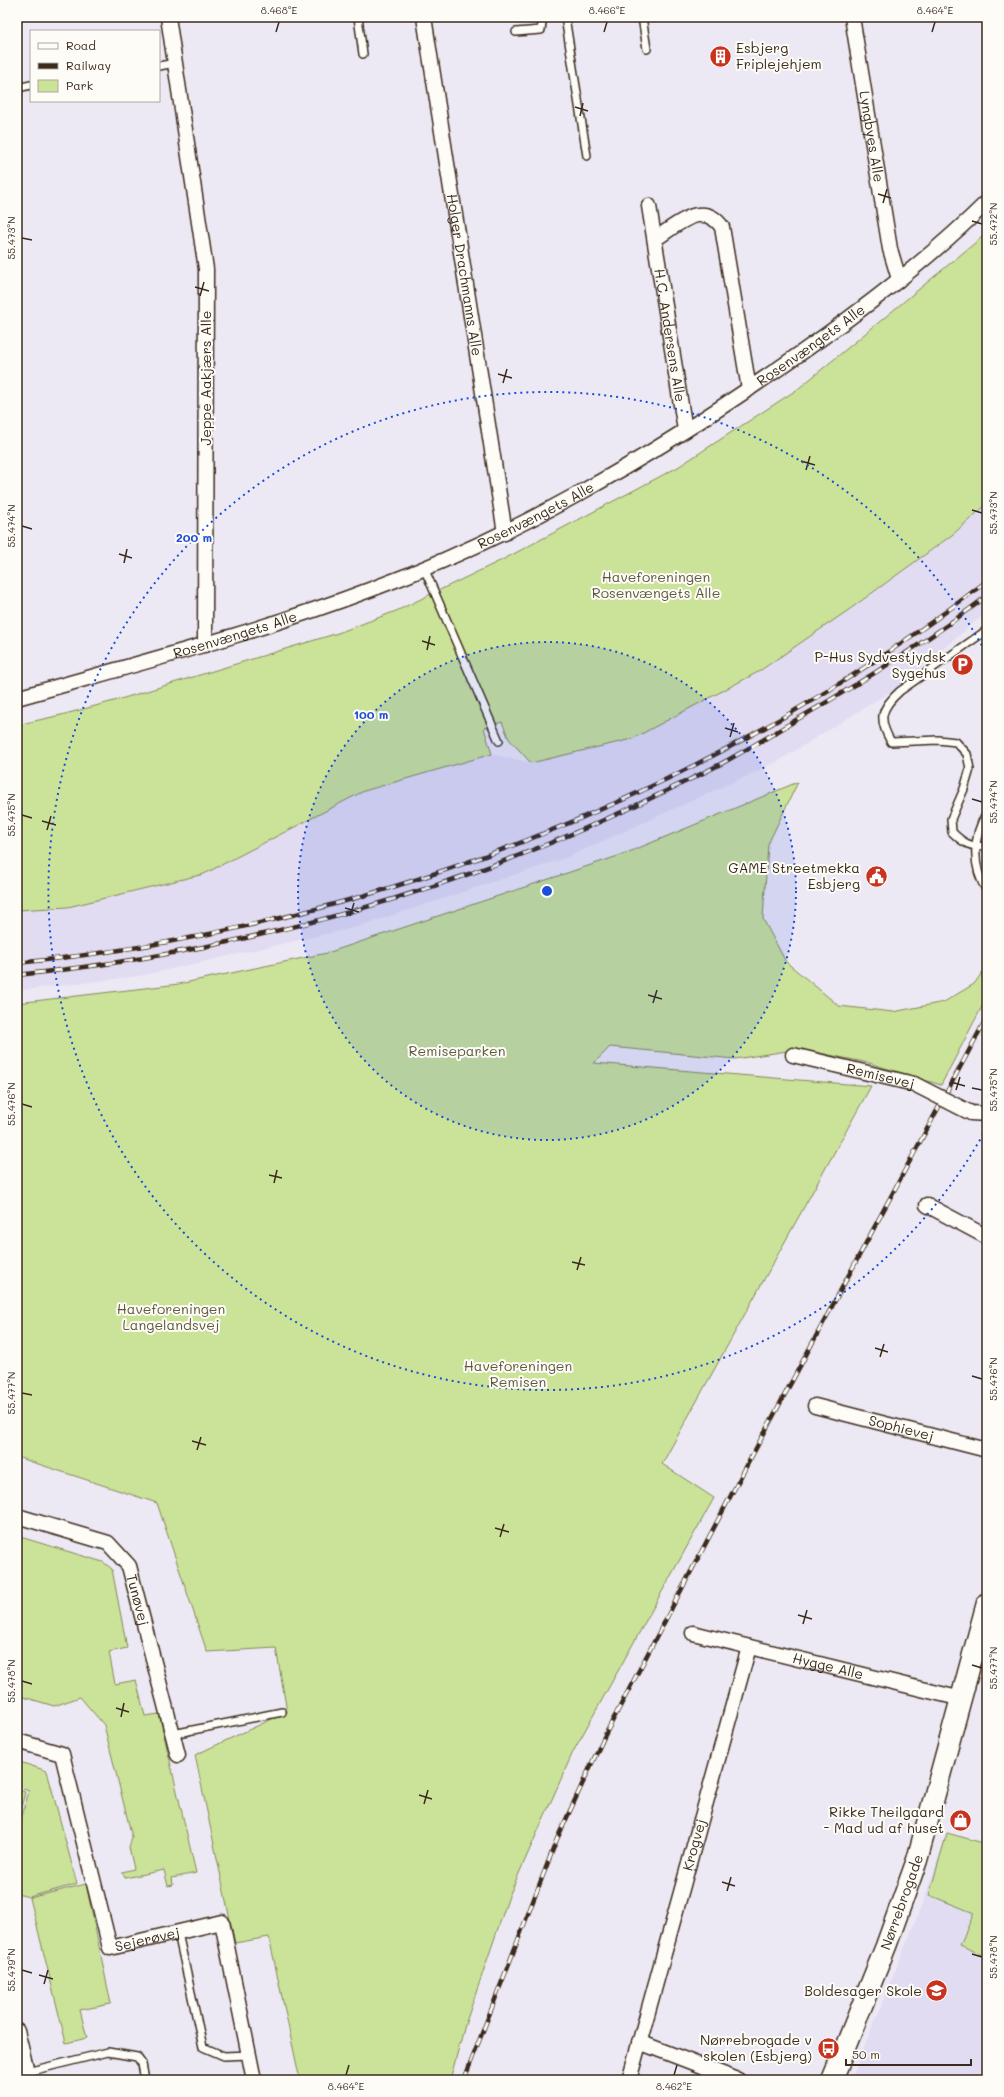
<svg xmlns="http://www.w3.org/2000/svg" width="1004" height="2097" viewBox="0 0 1004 2097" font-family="Mali,sans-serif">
	<rect width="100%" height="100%" fill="#ede9f4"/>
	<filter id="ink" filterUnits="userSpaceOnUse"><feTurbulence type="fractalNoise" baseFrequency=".025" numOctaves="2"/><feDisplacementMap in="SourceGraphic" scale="8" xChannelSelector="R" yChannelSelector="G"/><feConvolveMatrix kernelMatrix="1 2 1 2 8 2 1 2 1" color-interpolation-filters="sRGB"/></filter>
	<g filter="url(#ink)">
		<path fill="#e2dcf2" d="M987 504V612L898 687 777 762 563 859 357 927 140 976 17 991V910L68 907 204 874 364 791 492 754 531 763 850 609 952 535Z
			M947 1833 987 1844V2080H851L923 1902Z"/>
		<path fill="#cbe398" stroke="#83865b" d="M987 233V504L952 535 850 609 758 672 632 739 531 763 509 739 502 722 484 728 492 754 364 791 204 874 68 907 17 910V725L61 715 114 701 338 633 396 611 504 559 678 467 798 389Z
			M798 782 768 844 763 919 786 962 839 1006 893 1012 944 1002 974 984 987 966V997L941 1085 869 1063 800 1049 735 1059 610 1047 594 1063 871 1086 662 1464 714 1498 573 1752 509 1896 465 2025 450 2080H300L269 1937 235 1943 195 1755 287 1712 276 1648 207 1652 157 1503 17 1457V1003L179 984 327 953 624 854Z
			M17 1536 103 1562 112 1569 127 1648 109 1652 115 1684 136 1680 145 1716 159 1714 196 1873 172 1878 173 1885 168 1886 164 1870 125 1878 122 1872 134 1869 129 1847 132 1837 104 1725 80 1697 54 1706 17 1695Z
			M17 1761 47 1771 77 1884 29 1897 17 1894V1834L29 1791 17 1787Z
			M17 1790 25 1792 17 1824Z
			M947 1833 987 1844V1957L960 1945 974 1913 929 1895Z
			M86 1884 111 2004 80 2010 87 2038 66 2043 30 1898Z"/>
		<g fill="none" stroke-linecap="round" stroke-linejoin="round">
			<defs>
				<path id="lane" d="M358 17 363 54
					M565 17 587 156
					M642 17 647 49
					M516 32 541 30 543 17
					M159 66 175 63
					M17 88 31 85
					M424 568 499 741
					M987 630 900 691C880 709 878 719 891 742L938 740 956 742 967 754 970 769 964 789 951 819 952 832C963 843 971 848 987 846
					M987 813C972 836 972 868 987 891
					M173 1734 282 1712
					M178 1933 203 2047 224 2056 249 2055
					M27 2072 108 2052 137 2057 142 2064 145 2080"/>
				<g id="street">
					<path d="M168 17 206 269 205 645"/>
					<path id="s1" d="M424 17 505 533"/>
					<path id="s2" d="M852 17 890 249 899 279"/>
					<path id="s3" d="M649 206 685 430"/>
					<path d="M655 239C676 226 702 199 722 227L749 389"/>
					<path id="s4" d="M17 698C136 664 256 633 372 589 516 536 649 458 775 371 849 320 923 265 987 202"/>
					<path id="s5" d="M793 1055 914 1084"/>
					<path d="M971 1113 987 1114"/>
					<path d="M927 1205 987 1237"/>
					<path id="s6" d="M815 1406 987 1450"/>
					<path id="s7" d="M17 1516 108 1543 129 1566 178 1755"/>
					<path id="s8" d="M693 1633 962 1699"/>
					<path id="s9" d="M17 1741 62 1754 110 1948 222 1922 254 2080"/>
					<path d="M17 2031 29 2080"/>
					<path d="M639 2042 738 2080"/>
					<path id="s10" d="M629 2080 749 1647"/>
				</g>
				<g id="secondary">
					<path id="s11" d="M832 2080 886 1946 917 1860 987 1603"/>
				</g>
			</defs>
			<use href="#lane" stroke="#3b2a1e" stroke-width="10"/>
			<use href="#street" stroke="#3b2a1e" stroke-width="17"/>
			<use href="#secondary" stroke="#3b2a1e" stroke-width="23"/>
			<use href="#lane" stroke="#fdfcf7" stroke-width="7"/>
			<use href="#street" stroke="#fdfcf7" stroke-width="14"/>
			<use href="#secondary" stroke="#fdfcf7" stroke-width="20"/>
			<defs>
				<path id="rail" d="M17 963C367 928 708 796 987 581
					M17 975C242 952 463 891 666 791 687 781 708 771 728 760 751 747 774 734 796 720 862 682 927 642 987 596
					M464 2080 557 1839 604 1737 739 1480 987 1017"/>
			</defs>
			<use href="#rail" stroke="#3b2a1e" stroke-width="4.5"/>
			<use href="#rail" stroke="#fdfcf7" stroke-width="3" stroke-dasharray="9" stroke-linecap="butt"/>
			<defs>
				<path id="street-bridge" d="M914 1084 971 1113"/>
			</defs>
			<use href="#street-bridge" stroke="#3b2a1e" stroke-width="17" stroke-linecap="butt"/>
			<use href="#street-bridge" stroke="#fdfcf7" stroke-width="14"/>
		</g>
	</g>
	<path fill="none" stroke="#3b2a1e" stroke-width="1.5" d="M276 32 279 22M604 32 607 22M932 32 935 22M575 107 588 111M580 116 583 103M878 194 891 198M883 203 887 189M972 221 982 224M22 238 32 240M195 287 209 291M200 296 204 282M498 374 512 378M503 383 507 369M801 461 815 465M806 470 810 456M972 510 982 513M22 526 32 529M119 554 132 558M124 563 127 549M422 641 435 645M427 650 430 636M725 728 738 732M730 737 734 723M972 799 982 802M22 815 32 818M42 821 56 825M47 830 51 816M345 908 359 912M350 916 354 903M648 995 662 999M653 1003 657 990M951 1082 965 1086M972 1088 982 1090M956 1090 960 1077M22 1104 32 1107M269 1175 282 1178M274 1183 277 1170M572 1262 585 1265M577 1270 581 1257M875 1348 888 1352M880 1357 884 1344M972 1376 982 1379M22 1393 32 1395M192 1441 206 1445M197 1450 201 1437M495 1528 509 1532M500 1537 504 1524M798 1615 812 1619M803 1624 807 1610M972 1665 982 1668M22 1681 32 1684M116 1708 129 1712M121 1717 124 1703M419 1795 432 1799M424 1804 428 1790M722 1882 735 1886M727 1891 731 1877M972 1954 982 1957M22 1970 32 1973M39 1975 53 1979M44 1984 48 1970M346 2075 349 2065M674 2075 677 2065"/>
	<circle cx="547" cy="891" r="249" fill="#1d4ed8" fill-opacity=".12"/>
	<g fill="none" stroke="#1d4ed8" stroke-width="2" stroke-dasharray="2 4">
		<circle cx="547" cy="891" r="249"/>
		<path d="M986 1129A499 499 0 1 1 986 653"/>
	</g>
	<defs>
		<symbol id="building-disc" viewBox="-11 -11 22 22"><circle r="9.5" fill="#c8321e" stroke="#fdfcf7"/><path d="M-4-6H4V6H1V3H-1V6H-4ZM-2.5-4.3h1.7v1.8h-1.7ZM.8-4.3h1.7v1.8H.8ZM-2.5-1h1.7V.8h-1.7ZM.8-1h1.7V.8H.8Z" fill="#fff"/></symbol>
		<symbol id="parking-disc" viewBox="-11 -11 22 22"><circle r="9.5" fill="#c8321e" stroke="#fdfcf7"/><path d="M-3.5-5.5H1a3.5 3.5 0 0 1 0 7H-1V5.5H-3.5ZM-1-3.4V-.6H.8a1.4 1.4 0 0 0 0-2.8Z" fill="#fff"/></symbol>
		<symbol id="civic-disc" viewBox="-11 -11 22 22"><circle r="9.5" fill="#c8321e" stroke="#fdfcf7"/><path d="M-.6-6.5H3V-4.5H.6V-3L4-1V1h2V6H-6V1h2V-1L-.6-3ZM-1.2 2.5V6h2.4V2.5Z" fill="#fff"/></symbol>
		<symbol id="shop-disc" viewBox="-11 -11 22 22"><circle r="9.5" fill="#c8321e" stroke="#fdfcf7"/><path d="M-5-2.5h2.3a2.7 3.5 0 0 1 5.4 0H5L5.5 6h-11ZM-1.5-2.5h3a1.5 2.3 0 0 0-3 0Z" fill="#fff"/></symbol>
		<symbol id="school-disc" viewBox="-11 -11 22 22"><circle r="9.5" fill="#c8321e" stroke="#fdfcf7"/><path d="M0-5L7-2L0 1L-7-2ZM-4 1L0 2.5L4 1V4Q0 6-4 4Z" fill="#fff"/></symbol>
		<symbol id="bus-disc" viewBox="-11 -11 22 22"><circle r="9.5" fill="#c8321e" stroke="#fdfcf7"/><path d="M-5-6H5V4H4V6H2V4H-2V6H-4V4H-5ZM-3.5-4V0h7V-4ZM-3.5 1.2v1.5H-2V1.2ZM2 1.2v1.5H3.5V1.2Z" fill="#fff"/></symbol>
	</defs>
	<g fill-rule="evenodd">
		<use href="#building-disc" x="708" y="44" width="25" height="25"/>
		<use href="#parking-disc" x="950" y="652" width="25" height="25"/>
		<use href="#civic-disc" x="864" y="864" width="25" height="25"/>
		<use href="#shop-disc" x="948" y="1808" width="25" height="25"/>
		<use href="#school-disc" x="924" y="1978" width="25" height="25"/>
		<use href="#bus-disc" x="816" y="2036" width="25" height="25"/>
	</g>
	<g text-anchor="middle" stroke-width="4" stroke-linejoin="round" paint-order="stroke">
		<g font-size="14" fill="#3b2a1e" stroke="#fdfcf7" text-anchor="end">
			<text x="736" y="53" text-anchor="start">Esbjerg<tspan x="736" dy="16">Friplejehjem</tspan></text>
			<text x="946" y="662">P-Hus Sydvestjydsk<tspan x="946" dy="16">Sygehus</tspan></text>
			<text x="860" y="873">GAME Streetmekka<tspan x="860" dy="16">Esbjerg</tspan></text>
			<text x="944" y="1817">Rikke Theilgaard<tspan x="944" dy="16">- Mad ud af huset</tspan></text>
			<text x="922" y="1996">Boldesager Skole</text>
			<text x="812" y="2045">Nørrebrogade v<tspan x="812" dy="16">skolen (Esbjerg)</tspan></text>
		</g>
		<g font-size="14" fill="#3b2a1e" stroke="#fdfcf7">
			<text dy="5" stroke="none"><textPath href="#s2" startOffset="121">Lyngbyes Alle</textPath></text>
			<text dy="5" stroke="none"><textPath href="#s1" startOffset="261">Holger Drachmanns Alle</textPath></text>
			<text dy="5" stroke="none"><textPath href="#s3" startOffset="131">H.C. Andersens Alle</textPath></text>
			<text dy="5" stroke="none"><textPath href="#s4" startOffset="875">Rosenvængets Alle</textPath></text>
			<text transform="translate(206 378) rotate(-90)" y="5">Jeppe Aakjærs Alle</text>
			<text dy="5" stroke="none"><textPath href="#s4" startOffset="551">Rosenvængets Alle</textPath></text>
			<text dy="5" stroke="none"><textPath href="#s4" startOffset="227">Rosenvængets Alle</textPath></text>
			<text dy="5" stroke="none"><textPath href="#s5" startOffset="90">Remisevej</textPath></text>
			<text dy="5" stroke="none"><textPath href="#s6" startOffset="89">Sophievej</textPath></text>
			<text dy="5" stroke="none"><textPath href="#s7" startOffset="161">Tunøvej</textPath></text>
			<text dy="5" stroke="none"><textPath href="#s8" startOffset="139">Hygge Alle</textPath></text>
			<text dy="5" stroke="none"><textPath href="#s10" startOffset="244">Krogvej</textPath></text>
			<text dy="5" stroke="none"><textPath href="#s11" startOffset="191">Nørrebrogade</textPath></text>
			<text dy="5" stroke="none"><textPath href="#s9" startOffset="285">Sejerøvej</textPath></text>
		</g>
		<g font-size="14" fill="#5f583c" stroke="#fdfcf7">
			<text x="656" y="582">Haveforeningen<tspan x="656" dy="16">Rosenvængets Alle</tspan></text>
			<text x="457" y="1056">Remiseparken</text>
			<text x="171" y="1314">Haveforeningen<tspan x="171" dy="16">Langelandsvej</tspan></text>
			<text x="518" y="1371">Haveforeningen<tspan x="518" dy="16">Remisen</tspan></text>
		</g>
	</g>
	<circle cx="547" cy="891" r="6" fill="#1d4ed8" stroke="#fdfcf7" stroke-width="2"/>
	<g font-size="12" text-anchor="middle" font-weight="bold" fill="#1d4ed8" stroke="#fdfcf7" stroke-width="4" stroke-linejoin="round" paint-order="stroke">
		<text x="194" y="542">200 m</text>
		<text x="371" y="719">100 m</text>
	</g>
	<rect width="1004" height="2097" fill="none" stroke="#fdfcf7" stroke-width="44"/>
	<rect x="30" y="30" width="130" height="72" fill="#fdfcf7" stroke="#afa8a0"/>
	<rect x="38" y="43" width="20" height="6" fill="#fdfcf7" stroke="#afa8a0"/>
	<text x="66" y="50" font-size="12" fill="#3b2a1e">Road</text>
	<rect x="38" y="63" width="20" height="6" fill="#3b2a1e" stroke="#afa8a0"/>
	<text x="66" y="70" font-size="12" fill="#3b2a1e">Railway</text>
	<rect x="38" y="80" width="20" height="12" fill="#cbe398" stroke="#afa8a0"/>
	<text x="66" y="90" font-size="12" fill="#3b2a1e">Park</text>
	<path d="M846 2059v6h125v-6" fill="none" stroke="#3b2a1e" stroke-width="2"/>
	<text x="852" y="2059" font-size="12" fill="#3b2a1e" stroke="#fdfcf7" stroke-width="3" paint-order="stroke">50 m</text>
	<rect x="22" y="22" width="960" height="2053" fill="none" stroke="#3b2a1e" stroke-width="1.5"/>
	<g font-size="10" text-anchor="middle" fill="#3b2a1e">
		<text x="279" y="14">8.468°E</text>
		<text x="607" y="14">8.466°E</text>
		<text x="935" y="14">8.464°E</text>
		<text transform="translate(993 224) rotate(-90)" y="4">55.472°N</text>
		<text transform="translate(11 238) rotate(-90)" y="4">55.473°N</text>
		<text transform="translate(993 513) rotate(-90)" y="4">55.473°N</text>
		<text transform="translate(11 526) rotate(-90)" y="4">55.474°N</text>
		<text transform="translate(993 802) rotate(-90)" y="4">55.474°N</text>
		<text transform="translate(11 815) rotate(-90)" y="4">55.475°N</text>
		<text transform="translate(993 1090) rotate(-90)" y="4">55.475°N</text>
		<text transform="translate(11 1104) rotate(-90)" y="4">55.476°N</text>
		<text transform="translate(993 1379) rotate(-90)" y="4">55.476°N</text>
		<text transform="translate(11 1393) rotate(-90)" y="4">55.477°N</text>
		<text transform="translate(993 1668) rotate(-90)" y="4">55.477°N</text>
		<text transform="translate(11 1681) rotate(-90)" y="4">55.478°N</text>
		<text transform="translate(993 1957) rotate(-90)" y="4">55.478°N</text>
		<text transform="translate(11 1970) rotate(-90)" y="4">55.479°N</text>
		<text x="346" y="2090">8.464°E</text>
		<text x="674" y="2090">8.462°E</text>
	</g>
</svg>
